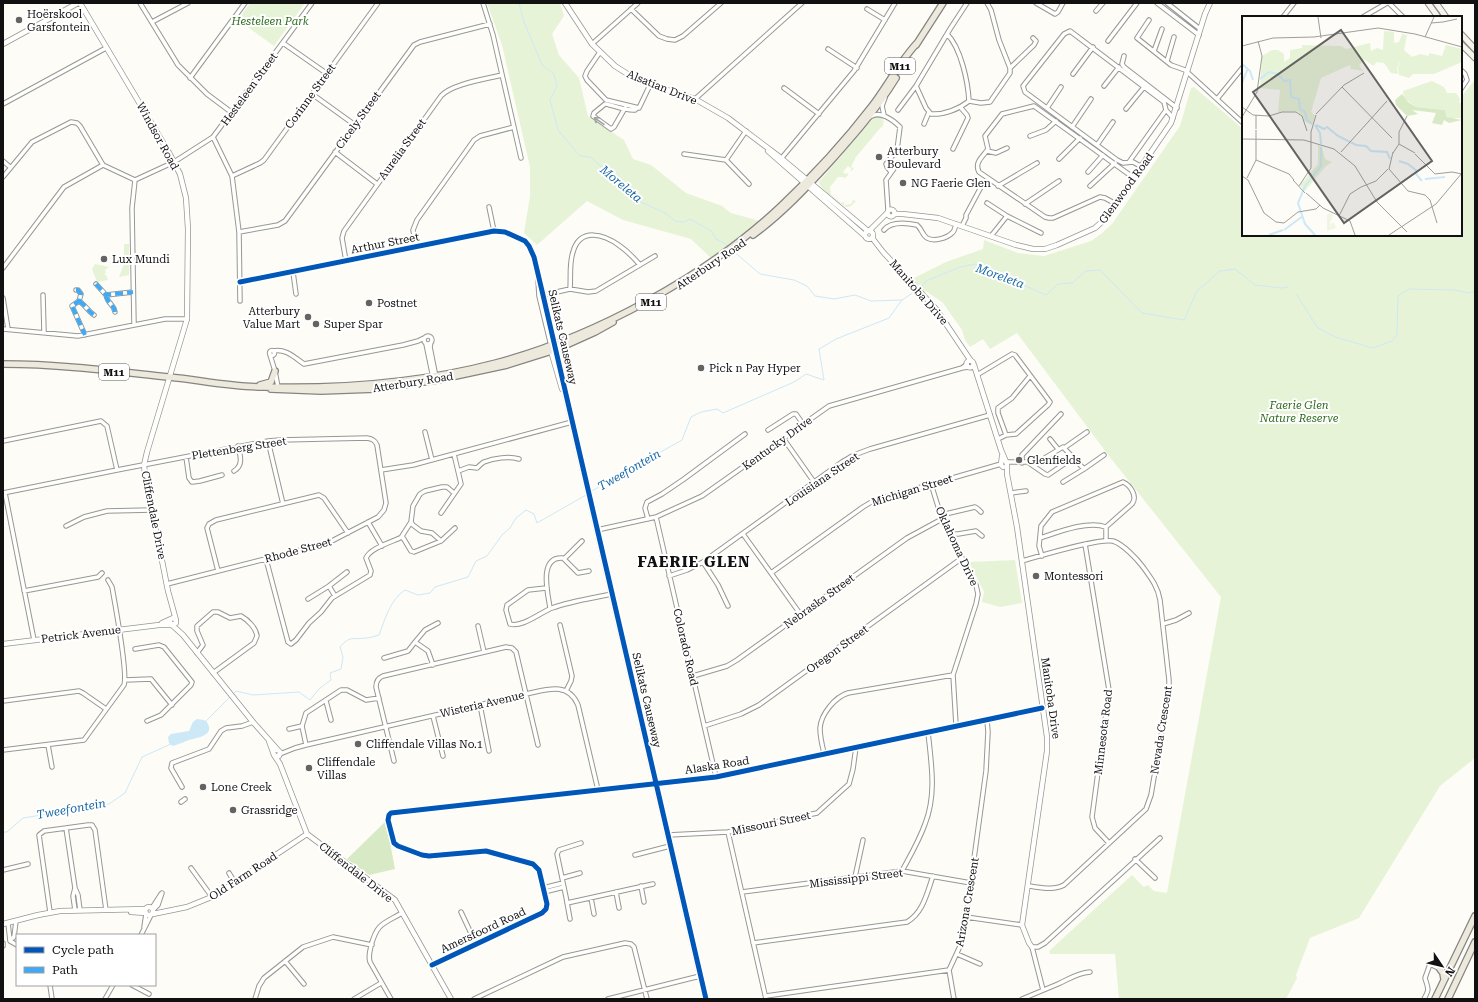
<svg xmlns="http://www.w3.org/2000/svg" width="1478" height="1002" viewBox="0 0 1478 1002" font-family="'Roboto Serif',serif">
	<rect width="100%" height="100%" fill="#fdfcf7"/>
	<path fill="#e7f3d7" d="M250 3H305L274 46 238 20Z
		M487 3H560L564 16 552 34 559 55 579 78 588 116 624 140 633 159 651 165 686 193 722 206 731 213 760 221 711 258 691 239 623 220 587 201 537 245 524 233 530 196V167L502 45Z
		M1474 81 1475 82V758L1440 786 1359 918 1310 938 1296 975 1297 978 1286 999H1119L1115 954H1050L1049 951 1132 875 1144 887 1148 885 1154 891 1167 893 1221 597 1109 456 1017 333 990 349 983 339 970 347 965 340 962 330 943 303 926 291 924 292 912 279 946 262 983 249 984 240 1018 253 1044 256 1091 241 1101 234 1112 224 1180 126 1191 88 1194 87 1243 129V235H1461V97Z
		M875 116C882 116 886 120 882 128L881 127 856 157 851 167 854 168 852 171 850 170 852 169 848 166 843 172 846 174 848 173V175L844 179V177H838L830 187 831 195 841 203 844 202V205L851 204 853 200 856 201 851 206 847 207C840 204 820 189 819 182Z
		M124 244H129V275L120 277H119L124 264Z
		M95 264 109 267 105 270 106 273 104 274 106 275 108 280 97 282 92 269Z
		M1015 560 1022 603 1000 607 982 602 984 592 969 562Z"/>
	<path fill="#d8eac5" d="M386 821 395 869 369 875 347 859Z"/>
	<path fill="#cde8f7" d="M197 719C202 720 206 719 208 724 214 736 196 738 189 740 184 742 179 744 173 746L169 743 168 737 171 734 189 731 193 722Z"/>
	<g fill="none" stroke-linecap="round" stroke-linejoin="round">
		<path stroke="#cde8f7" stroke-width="1" d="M519 3 524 22 542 65 554 74 557 86 550 100 558 130 580 156 590 157 627 187 641 202 665 213 675 221 684 222 690 219 711 231 716 239 724 243 728 246
			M732 250 760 274 794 280 807 286 815 296 834 299 855 295 871 301 902 300 917 290
			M920 289 926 281 960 267 975 264 1046 295 1058 284 1072 283 1086 271 1100 270 1142 313 1184 320 1197 291 1220 271 1235 269 1255 285 1281 288 1288 287
			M1297 295 1317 327 1335 337 1373 348 1392 341 1397 335 1398 296 1409 289 1455 290 1469 293 1475 291
			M590 492 682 440 691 417 701 412 717 409 723 413 794 382 806 374 824 380 819 349 836 339 889 318 902 300
			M233 694 236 691 253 695 299 692 310 700 320 688 331 680 330 673 341 669 343 657 340 647C350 635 353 640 366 638 370 638 375 636 379 635 385 619 390 600 405 590L418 595 430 593 435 587 468 577 476 561 487 556 502 535 510 528 516 518 526 510 534 514 537 523 586 495
			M205 722 231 696
			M3 832H7L23 818 109 804 125 793 142 757 171 744"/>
		<defs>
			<path id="minor" d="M140 3 178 65 207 94 231 112
				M483 3 493 35 521 158
				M967 3 950 29 916 86 926 108 931 114C944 115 959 109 969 101
				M1036 3 1055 14 1058 12 1063 3
				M1157 3 1199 35
				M1167 3 1200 29
				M1389 3 1403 17
				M631 9 659 36 667 39 675 40 683 36 721 3
				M867 9 885 20
				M1096 11 1103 3
				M1283 17 1294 3
				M1363 17 1387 3
				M1149 20 1137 38 1171 65 1185 70 1243 123
				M152 22 188 3
				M947 34C961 48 968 82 969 101
				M1108 41 1137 3
				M283 43 326 73
				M592 44 638 3
				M828 49 857 68
				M1154 51 1162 29
				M600 52 587 71 585 76 587 80 606 100 639 108 650 85
				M1124 56 1122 64 1124 67 1177 108
				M1167 61 1174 37
				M1010 68 1034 45 1036 41 1033 38
				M1461 70 1465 74 1467 80 1461 89
				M1073 74 1093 47
				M190 78 245 3
				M1104 86 1119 67
				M784 88 819 114
				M312 94 355 125
				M695 99 802 3
				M1217 99 1243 67
				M969 101 981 103 990 102 1010 73V68L999 40 991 10 987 3
				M3 104 106 48
				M625 108 614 127 611 129 593 116 594 113 605 104H606C615 106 626 111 635 110L637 108
				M1047 108 1061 87
				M1126 109 1144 87
				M898 110 916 86
				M884 115 882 106 885 98
				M870 117C880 110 893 120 900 127L897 150 886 164 887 167 891 172
				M924 124 929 112
				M1072 127 1091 99
				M1030 136 1046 130 1056 121
				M213 137 232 176 239 232 240 301
				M1097 145 1113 122
				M953 149 968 118 967 115 961 108
				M987 151 996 153 1007 148
				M335 152 377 184
				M684 154 726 160 749 184
				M1059 159 1080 138
				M726 160 746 131
				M780 160 854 71 895 3
				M3 161 10 167
				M1129 162 1166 110
				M103 165 135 180
				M1142 167 1133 162 1123 163 1117 160 1025 92 1023 86 1064 34 1070 31 1164 102 1166 110 1173 118
				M1088 172 1103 155
				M232 176 260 163 264 160 378 3
				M3 177 32 142 71 122 77 123 80 126 103 165
				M135 180 174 162 213 137 312 3
				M998 186 1037 163
				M1090 186 1115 163
				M987 203 1007 216 1041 233
				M1025 204 1059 181
				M1116 204 1105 198 1100 197 1053 218H1049L1045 217 979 172C974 162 983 157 988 149L985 136 1002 114 1034 106 1134 178
				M489 207 494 231
				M888 210 886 180 898 163
				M962 226 966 218V215L981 187
				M884 230C891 221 907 223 917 225 922 229 922 235 927 238 934 242 947 238 952 233 955 231 955 227 956 224
				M239 232 278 225 285 221 414 45 420 42 490 24
				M991 236 1007 216
				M416 247 413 230 417 220 474 140 480 136 514 127
				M346 261 342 238 344 231 441 96C451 84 486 79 502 75
				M3 268 64 187 103 165
				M293 272 296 294
				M538 280 539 296 551 346
				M240 282 494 231C503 230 524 238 529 245 532 249 533 253 534 257L554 345
				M96 284 106 295 133 292
				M570 289C571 277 569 263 573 252 580 227 604 234 620 246 627 251 634 258 640 265
				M76 290H78L81 294 79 301 72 306 85 335
				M43 295 44 332
				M106 295C108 305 114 304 115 312
				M539 296 570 289 588 292 596 291 655 256
				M3 298 8 329
				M79 301C85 305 88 311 94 315
				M134 324 132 208 135 180
				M3 329 78 336 165 319H187
				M424 340a4 4 0 1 1 8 0a4 4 0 1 1-8 0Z
				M431 342 430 347 436 377
				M426 344 433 378
				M269.5 353a2.5 2.5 0 1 1 5 0a2.5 2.5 0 1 1-5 0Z
				M273 351C285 348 294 357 304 364L403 345 418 341 424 338
				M270 355 275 371 278 387
				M962 368 967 364
				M977 375 1012 354 1015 355 1050 402 1048 405 1016 434 1006 435
				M768 430 793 414H796L803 424
				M425 432 432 460
				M783 438 814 482
				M998 439 1006 435 998 413V408L1012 398 1030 376
				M1050 439 1058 449
				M3 441 101 421 107 426 117 470
				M268 441 283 504
				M1064 448 1087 432
				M186 457 189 478 192 482 200 481 222 475
				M1007 462H1038L1063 447 1084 469 1104 455
				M1022 463V455L1061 414
				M1029 463 1045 474 1048 475 1073 458
				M381 470 413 465 572 422
				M234 471C244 465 240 455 238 446
				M458 471 469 467 477 468C479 466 482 463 484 462 494 458 509 456 519 459
				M1063 482 1084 469
				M931 484 942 519 976 585 978 594 976 604 953 675 956 725
				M3 493 117 470 268 441 280 440 367 438C372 439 375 440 377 445L386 503 384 510 378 517 328 543 167 584
				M5 493 34 640
				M454 493 447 487H442L425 491 420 494 413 506 411 522 402 536 411 551 414 552 441 541 455 528
				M1011 493 1026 491
				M441 513 461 484 454 454
				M941 515 975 507 978 509 981 512
				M656 517 716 777
				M648 519 645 508 647 502 662 494 684 479 745 434
				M368 522 382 546
				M411 522 413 525 421 531 432 533 441 541
				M66 526 84 517 107 511 152 510
				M597 530 656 517 702 496 829 406 962 368 968 367
				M743 534 801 615
				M950 534H958L976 531 982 536
				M1040 538C1058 532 1088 520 1106 527
				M1085 544 1109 690 1092 817 1095 828 1109 843
				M1042 556 1039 546 1041 526 1052 512 1123 482C1130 485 1138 496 1132 504L1106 527V541
				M266 559 288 642 291 644 296 640 309 623 321 612 332 598 370 575 371 571 366 558C370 548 392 542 402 537
				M564 559 582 541
				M1022 561C1040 556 1097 538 1113 541 1123 544 1137 559 1143 567 1151 578 1158 587 1160 600L1169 680V689L1151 795 1146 809 1064 885C1053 891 1039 887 1028 886
				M703 562 718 585 728 606
				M218 571 207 528 209 524 216 520 319 495 324 498 348 533
				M771 573 863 507 873 501 1001 464
				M669 576 687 570 703 562 842 462 854 455 870 449 990 415
				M329 586 347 572
				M546 588 528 590 507 605 506 610 510 624C522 628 541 612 552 608 571 601 593 598 612 594
				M24 591 98 577 102 573
				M308 599 329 586 335 596
				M550 608C548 594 538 556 563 558L578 573 589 571
				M1163 624 1176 620 1189 613
				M560 625 572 676 571 681 566 691
				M478 626 484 652
				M415 642 425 630 438 623
				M135 649 159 645 164 647 192 682 191 685 161 715 147 721
				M197 653 203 645 197 631V626L213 612H218L230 618 241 616C248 620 256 628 257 636L254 643 213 673
				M384 658 408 651 415 642 428 651 433 665
				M693 676 727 666 737 660 907 538 942 519
				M125 680 151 679 172 705
				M3 701 79 691 83 693 106 709
				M326 701 331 720
				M480 705 489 751
				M433 716 443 756
				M704 726 741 714 759 705 962 558
				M289 729 302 726
				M48 745 52 767
				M306 745 302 726 306 713 341 690H347L366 700 379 698
				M3 750 84 740 124 685C128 673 115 604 112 587L108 580
				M824 753C822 745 820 736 820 728 821 714 835 697 848 693L953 675
				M280 754 295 748 306 745 526 694C546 690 568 681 578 705L598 790
				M394 761 376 687C376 681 378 678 383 676L506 647 512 648 516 652 538 745
				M182 787 171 768 172 763 209 749 221 731 226 728 242 726 253 722
				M181 802 185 799
				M390 814 388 820 394 843 398 846 422 855 429 856 486 851 533 864 539 870 547 904 546 909 542 913 432 965
				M66 828 75 888 78 895 80 910
				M728 832 766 999
				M668 835 728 832 817 813 849 784 853 769 856 747
				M635 855 670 846
				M1135 859 1155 878
				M191 868 212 897
				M3 870 28 864
				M902 871C910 856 919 841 925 824 937 794 931 762 928 732
				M229 873 235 883
				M855 877 863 840
				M562 878 580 873
				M641 886 644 902
				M75 888 73 896 75 910
				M543 888 563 883
				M544 892 564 887
				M616 892 619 908
				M742 892 902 871 971 883
				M591 898 594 914
				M567 903 653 884
				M152 908 161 894
				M153 910 158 905 162 893
				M50 912 39 835 44 831 88 825H92L95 830 106 910
				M461 912 476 944
				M966 917 1022 925
				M570 919 566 897 557 854 559 850 581 843
				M8 923 10 941 17 945
				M144 927 146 914
				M141 935 151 915
				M10 940 14 937 16 921
				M3 943V946
				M753 943 907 922C923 913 927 893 933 876
				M957 954 980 964
				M285 961 304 984
				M949 970 954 999
				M50 985 52 999
				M132 985 149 994
				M1043 990 1032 947H1038L1045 943 1160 838
				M766 996 949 970 961 944 966 917 986 771 988 732 987 720
				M105 999 113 985
				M255 999 259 986 264 978 303 947 333 937 372 945
				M354 999 381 983
				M391 999 370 962C368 956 370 951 371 946 377 923 383 924 402 913
				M474 999 563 957 625 943 631 944 634 947 647 999
				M608 999 700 976 706 999
				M1022 999C1034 994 1046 989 1058 984 1069 979 1077 973 1090 972
				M1424 999C1430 988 1428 989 1425 978L1430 964 1442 970"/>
			<path id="tertiary" d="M80 3 168 151 180 174 186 198 188 229 187 319 147 452 144 465 145 474 168 591 176 620
				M565 3 592 44 615 66 637 80 695 99 728 118 781 158 868 231
				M3 44 78 3
				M768 151 865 236
				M887.5 213a3.5 3.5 0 1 1 7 0a3.5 3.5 0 1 1-7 0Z
				M894 214H903L938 218 1016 245 1033 249H1045L1057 245 1095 228 1105 219 1171 123 1205 14 1210 3
				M869 231 887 213
				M865 235a4 4 0 1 1 8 0a4 4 0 1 1-8 0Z
				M873 235V239L883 252 936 309 971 361
				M555 350 700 976
				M551 351 562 389
				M966.5 364a3.5 3.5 0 1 1 7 0a3.5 3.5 0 1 1-7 0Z
				M974 365 1001 450 1007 464V474L1017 527 1047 737V751L1022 925 1029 943 1032 947
				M1002 456 1001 465 1003 467
				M162 623 173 618 176 620V623L172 625 170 623V620
				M172 625 183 635 253 722 277 749
				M3 644 159 625H172
				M269 741 274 755 280 764 307 834 395 900 451 999
				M275 756H279L280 752 278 750H275
				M390 814 395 812 716 777 1042 708
				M145 911a4 4 0 1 1 8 0a4 4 0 1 1-8 0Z
				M131 912 146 913
				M153 914 187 907 214 896 307 834
				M3 924 38 915 60 911 146 909"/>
			<path id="secondary" d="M1428 3 1438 17
				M1436 3 1446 17
				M1461 34 1475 49
				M1461 44 1475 58"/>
			<path id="primary" d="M916 45 943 3
				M753 235C782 214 806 188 830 162 854 135 877 109 896 78
				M3 364C58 364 114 371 169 377 200 380 231 387 263 387 341 389 420 383 496 363 594 337 707 276 781 206 814 175 845 141 872 106 888 85 900 61 918 42
				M260 385 271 382 275 371
				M271 389 321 391 376 389 437 380 507 365 555 350 595 332 613 322
				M1440 969 1443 973 1444 979
				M1435 999 1475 916
				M1448 999 1475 942"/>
		</defs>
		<use href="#minor" stroke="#979795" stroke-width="5.5"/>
		<use href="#tertiary" stroke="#979795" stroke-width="6"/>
		<use href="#secondary" stroke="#8e8d8b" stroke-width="7"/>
		<use href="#primary" stroke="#858482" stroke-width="8"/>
		<use href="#minor" stroke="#fffffe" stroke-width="3.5"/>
		<use href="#tertiary" stroke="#fffffe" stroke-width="4.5"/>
		<use href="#secondary" stroke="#f6f4eb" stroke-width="5"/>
		<use href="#primary" stroke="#ede9dc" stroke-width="5.5"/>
		<path stroke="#3fa9f5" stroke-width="4" stroke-dasharray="8 4" stroke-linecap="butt" d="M96 284 106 295 133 292
			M76 290H78L81 294 79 301 72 306 85 335
			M106 295C108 305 114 304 115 312
			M79 301C85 305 88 311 94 315"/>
		<defs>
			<path id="cycleway" d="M240 282 494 231 505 232 525 241 529 246 534 257 543 295 706 999
				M432 965 542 913 546 909 547 904 539 870 533 864 486 851 429 856 422 855 398 846 394 843 388 820 389 815 391 813 716 777 1042 708"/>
		</defs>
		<use href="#cycleway" stroke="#fff" stroke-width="8"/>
		<use href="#cycleway" stroke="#0057b8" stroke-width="5"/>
	</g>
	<defs><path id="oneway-shaft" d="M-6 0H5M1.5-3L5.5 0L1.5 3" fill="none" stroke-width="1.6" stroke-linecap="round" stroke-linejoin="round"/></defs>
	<use stroke="#a0a09f" href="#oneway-shaft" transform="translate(599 121) rotate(-145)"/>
	<g fill="#646362" stroke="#fff" stroke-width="1.5">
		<circle cx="19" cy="20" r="4"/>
		<circle cx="879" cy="157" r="4"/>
		<circle cx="903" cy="183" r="4"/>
		<circle cx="104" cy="259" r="4"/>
		<circle cx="369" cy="303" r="4"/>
		<circle cx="308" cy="317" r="4"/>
		<circle cx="316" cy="324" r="4"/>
		<circle cx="701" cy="368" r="4"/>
		<circle cx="1019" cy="460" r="4"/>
		<circle cx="1036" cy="576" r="4"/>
		<circle cx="358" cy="744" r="4"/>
		<circle cx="309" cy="768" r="4"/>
		<circle cx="203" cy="787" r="4"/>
		<circle cx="233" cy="810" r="4"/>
	</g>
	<g text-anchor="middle" stroke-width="4" stroke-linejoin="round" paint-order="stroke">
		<g fill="#fff" stroke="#585858" stroke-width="1">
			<rect x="885" y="58" width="30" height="16" rx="3"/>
			<rect x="636" y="294" width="30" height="16" rx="3"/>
			<rect x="99" y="364" width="30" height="16" rx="3"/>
		</g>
		<g font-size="10" font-weight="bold" fill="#111">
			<text x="900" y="70">M11</text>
			<text x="651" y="306">M11</text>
			<text x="114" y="376">M11</text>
		</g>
		<g font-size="11" fill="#111" stroke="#fff" text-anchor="start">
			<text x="27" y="18">Hoërskool<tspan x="27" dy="13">Garsfontein</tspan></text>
			<text x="887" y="155">Atterbury<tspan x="887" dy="13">Boulevard</tspan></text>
			<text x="911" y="187">NG Faerie Glen</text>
			<text x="112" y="263">Lux Mundi</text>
			<text x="377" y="307">Postnet</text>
			<text x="300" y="315" text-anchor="end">Atterbury<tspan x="300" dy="13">Value Mart</tspan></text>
			<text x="324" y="328">Super Spar</text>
			<text x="709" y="372">Pick n Pay Hyper</text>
			<text x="1027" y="464">Glenfields</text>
			<text x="1044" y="580">Montessori</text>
			<text x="366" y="748">Cliffendale Villas No.1</text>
			<text x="317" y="766">Cliffendale<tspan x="317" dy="13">Villas</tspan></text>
			<text x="211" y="791">Lone Creek</text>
			<text x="241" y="814">Grassridge</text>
		</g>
		<g font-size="11" font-style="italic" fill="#2f6b1f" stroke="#fff">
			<text x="270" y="25">Hesteleen Park</text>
			<text x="1299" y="409">Faerie Glen<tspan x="1299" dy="13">Nature Reserve</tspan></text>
		</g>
		<g font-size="11" fill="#111" stroke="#fff">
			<text transform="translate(662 87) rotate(22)" y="4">Alsatian Drive</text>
			<text transform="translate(249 89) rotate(-54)" y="4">Hesteleen Street</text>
			<text transform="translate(310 96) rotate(-54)" y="4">Corinne Street</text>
			<text transform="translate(358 120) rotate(-54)" y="4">Cicely Street</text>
			<text transform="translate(158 136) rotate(61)" y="4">Windsor Road</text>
			<text transform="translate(402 149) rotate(-54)" y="4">Aurelia Street</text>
			<text transform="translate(1126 188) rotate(-54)" y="4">Glenwood Road</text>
			<text transform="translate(385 243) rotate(-11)" y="4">Arthur Street</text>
			<text transform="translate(711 264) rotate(-34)" y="4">Atterbury Road</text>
			<text transform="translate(919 292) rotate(49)" y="4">Manitoba Drive</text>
			<text transform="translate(563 337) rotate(77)" y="4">Selikats Causeway</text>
			<text transform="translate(413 382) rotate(-9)" y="4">Atterbury Road</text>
			<text transform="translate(777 443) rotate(-36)" y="4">Kentucky Drive</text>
			<text transform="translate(239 448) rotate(-9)" y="4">Plettenberg Street</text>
			<text transform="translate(822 479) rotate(-34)" y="4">Louisiana Street</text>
			<text transform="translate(912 490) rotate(-17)" y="4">Michigan Street</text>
			<text transform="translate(154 515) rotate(79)" y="4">Cliffendale Drive</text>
			<text transform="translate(957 546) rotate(65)" y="4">Oklahoma Drive</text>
			<text transform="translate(298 550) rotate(-15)" y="4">Rhode Street</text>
			<text transform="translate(819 601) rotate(-36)" y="4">Nebraska Street</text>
			<text transform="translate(81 634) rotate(-7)" y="4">Petrick Avenue</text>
			<text transform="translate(686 647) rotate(77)" y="4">Colorado Road</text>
			<text transform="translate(837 649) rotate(-36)" y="4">Oregon Street</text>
			<text transform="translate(1051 698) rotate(82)" y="4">Manitoba Drive</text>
			<text transform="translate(647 700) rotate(77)" y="4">Selikats Causeway</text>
			<text transform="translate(482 704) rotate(-13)" y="4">Wisteria Avenue</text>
			<text transform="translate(1161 730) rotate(-81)" y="4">Nevada Crescent</text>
			<text transform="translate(1103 732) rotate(-83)" y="4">Minnesota Road</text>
			<text transform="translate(717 765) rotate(-9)" y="4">Alaska Road</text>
			<text transform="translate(771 823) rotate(-12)" y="4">Missouri Street</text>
			<text transform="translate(356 872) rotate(38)" y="4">Cliffendale Drive</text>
			<text transform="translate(243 876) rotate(-33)" y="4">Old Farm Road</text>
			<text transform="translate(856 878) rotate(-7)" y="4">Mississippi Street</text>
			<text transform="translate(967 902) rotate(-80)" y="4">Arizona Crescent</text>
			<text transform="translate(483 930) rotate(-25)" y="4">Amersfoord Road</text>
		</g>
		<g font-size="12" font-style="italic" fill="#1768a6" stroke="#fff">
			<text transform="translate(621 184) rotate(40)" y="4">Moreleta</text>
			<text transform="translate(1000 276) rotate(20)" y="4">Moreleta</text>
			<text transform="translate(629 470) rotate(-30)" y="4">Tweefontein</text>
			<text transform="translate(71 809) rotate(-10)" y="4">Tweefontein</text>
		</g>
		<g font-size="15" font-weight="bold" letter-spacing="1" fill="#111" stroke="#fff">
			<text x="694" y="567">FAERIE GLEN</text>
		</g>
	</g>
	<g transform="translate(1242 16)">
		<rect width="220" height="220" fill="#fdfcf7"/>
		<path d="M142 15 152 16V27L157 26 160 18 165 19 162 34 170 41 178 38 187 40V37L200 40 204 29 220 33V46L192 58H171L167 62 157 59 156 53 159 43 155 53 156 58 149 57 142 47 135 46 131 50 123 44 117 49 121 55 109 53 108 49 79 62 69 96 73 100 70 109 62 105 60 99 55 95 36 96 38 74 18 72 20 40 30 34H36L42 38V46L48 42V34L60 32V29L99 30 104 33 128 27 129 35 135 32 141 34ZM190 65 202 71 205 77H214L218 83 217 87H220V102H206L203 94 174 91 162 82 161 75ZM76 129 80 131 83 143 90 146 84 150 63 175 58 169 76 148Z" fill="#e7f3d7"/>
		<path d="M160 78 166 86 174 91 203 94 205 101 220 104 207 107 202 104 200 109 190 107 194 97 170 94 176 98 165 100 154 89 153 84Z" fill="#d8eac5"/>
		<path d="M88 197 91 199 88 207V213L89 207H92L94 212 85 215V199Z" fill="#f0f6e1"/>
		<path fill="none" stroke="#cde8f7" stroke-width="2" d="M0 48 8 55 11 64M18 63 27 56 36 58 42 65 48 64 49 81 57 83 58 93 63 96 65 104 70 108M0 67 6 52M73 109 78 117 79 128M74 109 82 113 85 111 96 120 114 129 124 130 129 135 145 136 148 143M157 145 166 148 175 155 174 158 180 165M183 163 203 161M42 214 61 200M27 219 41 214M73 219 63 208 56 187 63 170 79 150V131"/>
		<path fill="none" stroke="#9f9e9b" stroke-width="1" d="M76 1 79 22M201 6 215 3M189 7 201 6M183 21 192 1M0 30 31 22 72 21 136 12 173 18 220 31M100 71 150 122M0 91 11 99 27 100 40 96H54L60 100 65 115M74 98 102 69 122 57M14 99V113M0 101 15 76 20 40 16 25M14 114V144L47 158 52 164M69 116 74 99M0 123 62 124 92 133 113 150 135 186 165 216M157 128 173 137M99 136 145 85M151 137 157 128V116L165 100M173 138 193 158 210 156 220 158M147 153 166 175 183 179 188 184 195 207M147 153 151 136M0 160 6 164 22 197 34 206 42 207 56 196 74 193 78 189M5 162 14 144M51 164 63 177M57 170 69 152V116M64 177 81 192 108 205 113 219M97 200 108 178 119 171 134 165 146 153M147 219 194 188 220 157"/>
		<path fill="#646362" fill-opacity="0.15" stroke="#646362" stroke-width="2" d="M99 14 190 145 102 207 11 76Z"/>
		<rect width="220" height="220" fill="none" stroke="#111" stroke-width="2"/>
	</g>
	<rect width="1478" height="1002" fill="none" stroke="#111111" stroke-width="8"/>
	<rect x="16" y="934" width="140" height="52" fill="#ffffff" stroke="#a0a0a0"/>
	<rect x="24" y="947" width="20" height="6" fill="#0057b8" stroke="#a0a0a0"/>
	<text x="52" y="954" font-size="12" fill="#111111">Cycle path</text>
	<rect x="24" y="967" width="20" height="6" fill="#3fa9f5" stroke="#a0a0a0"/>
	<text x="52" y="974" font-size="12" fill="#111111">Path</text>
	<g transform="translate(1442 966) rotate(125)" stroke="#ffffff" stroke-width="3" paint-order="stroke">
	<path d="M0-3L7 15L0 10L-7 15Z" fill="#111111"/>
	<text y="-6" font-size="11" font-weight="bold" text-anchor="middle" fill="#111111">N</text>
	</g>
</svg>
